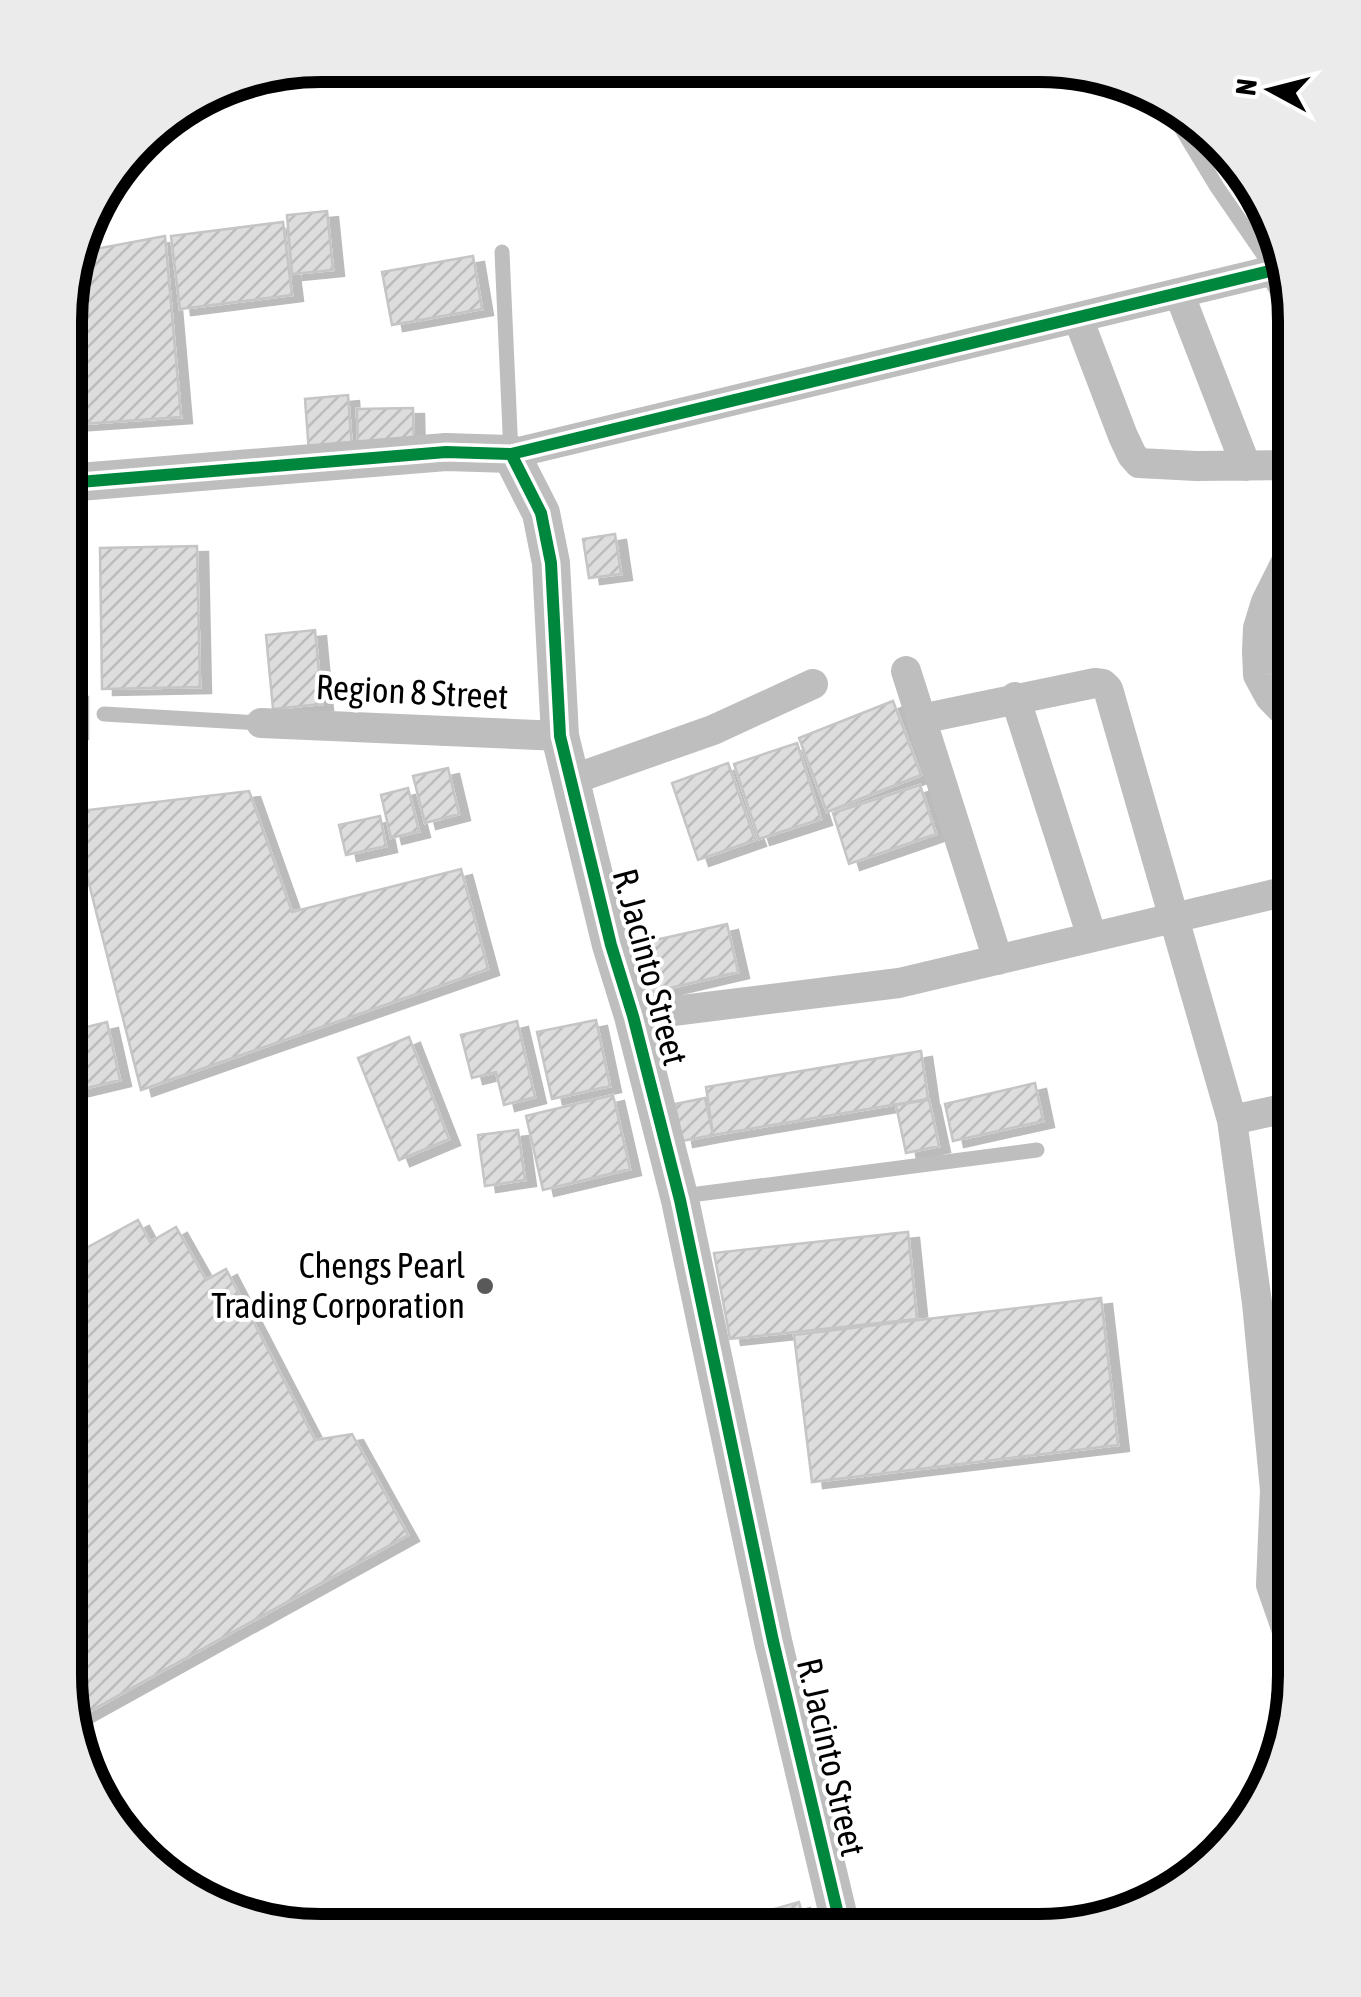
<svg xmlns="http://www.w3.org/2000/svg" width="1361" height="1997" viewBox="0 0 1361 1997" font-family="'Asap Condensed',sans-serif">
	<defs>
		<pattern id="building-hatch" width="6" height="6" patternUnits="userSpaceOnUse" patternTransform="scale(2.5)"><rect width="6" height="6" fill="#ddd"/><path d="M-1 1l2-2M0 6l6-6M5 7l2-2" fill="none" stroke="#bcbcbc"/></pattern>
		<filter id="shadow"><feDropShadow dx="11" dy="6" stdDeviation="0" flood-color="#0004"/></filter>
	</defs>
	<rect width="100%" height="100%" fill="#fff"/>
	<path fill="url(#building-hatch)" stroke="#c5c5c5" stroke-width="2.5" filter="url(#shadow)" d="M327 211 333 270 292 274 287 215Z
		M283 222 292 295 180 309 171 236Z
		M165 236 181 417 68 425 67 288 79 252Z
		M473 256 482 309 392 325 382 272Z
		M348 395 352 449 309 453 305 399Z
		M413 408 414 450 358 451 357 409Z
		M615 534 621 574 589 578 583 539Z
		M197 546 200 687 102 689 100 548Z
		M315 630 322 704 273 709 266 635Z
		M67 691H77V733H67Z
		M893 701 921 775 827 812 799 738Z
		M797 743 821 819 759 839 734 764Z
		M728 763 755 840 698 860 672 783Z
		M448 768 459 814 425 823 413 776Z
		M920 785 936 834 849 864 833 813Z
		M408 788 419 831 391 838 381 795Z
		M249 791 292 912 461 869 488 969 141 1090 71 812Z
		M380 816 386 846 346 855 339 825Z
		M727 924 738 972 644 994 633 945Z
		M596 1020 610 1086 552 1099 537 1032Z
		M517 1021 535 1097 504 1105 496 1072 472 1078 461 1035Z
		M107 1022 120 1080 66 1093V1032Z
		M409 1037 449 1139 399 1160 358 1058Z
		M921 1051 928 1099 713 1135 706 1087Z
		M1035 1083 1043 1121 953 1141 945 1104Z
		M613 1095 630 1169 543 1190 526 1116Z
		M705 1098 713 1135 682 1141 675 1104Z
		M929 1100 939 1146 906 1153 896 1105Z
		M518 1130 525 1180 485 1186 478 1135Z
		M138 1220 150 1242 176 1227 206 1280 226 1269 315 1440 352 1434 408 1535 74 1720 65 1675 66 1259Z
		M908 1232 917 1319 730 1339 714 1253Z
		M1101 1298 1118 1445 812 1482 794 1335Z
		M799 1902 807 1931H723L721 1924Z"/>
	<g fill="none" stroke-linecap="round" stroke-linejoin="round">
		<path stroke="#bebebe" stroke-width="15" d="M1168 106 1217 187 1274 270
			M502 252 511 454
			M104 714 261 723
			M680 1200 698 1194 1037 1150"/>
		<path stroke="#bebebe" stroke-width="30" d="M1179 293 1246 466
			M1078 318 1123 436 1132 455 1139 463 1196 466 1296 465
			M511 454 1274 270 1293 305
			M906 671 998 960
			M1015 697 1092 937
			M921 719 1095 683 1103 684 1108 689 1232 1120 1257 1303 1275 1490 1271 1585 1295 1654
			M261 723 560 736
			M1296 724 1270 697 1258 675 1257 651 1258 628 1266 602 1289 556 1296 473
			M571 780 713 730 813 684
			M633 1016 899 983 1296 889
			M1232 1120 1296 1106"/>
		<path stroke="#bebebe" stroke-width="38" d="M67 483 446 452 511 454 541 513 551 563 560 736 611 945 633 1016 680 1200 773 1641 842 1931"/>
		<defs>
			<path id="cycleway" d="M511 454 541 513 551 563 560 736 611 945 633 1016 680 1200 773 1641 842 1931
				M67 483 446 452 511 454 1274 270 1293 305"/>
		</defs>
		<use href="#cycleway" stroke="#fff" stroke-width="19"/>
		<use href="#cycleway" stroke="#00873e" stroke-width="12"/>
	</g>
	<circle fill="#595959" stroke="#fff" stroke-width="4" cx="485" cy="1286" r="10"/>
	<g text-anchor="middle" stroke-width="8" stroke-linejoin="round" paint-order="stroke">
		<g font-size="35" fill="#000" stroke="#fff">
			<text transform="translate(412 692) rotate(3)" y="12">Region 8 Street</text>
			<text transform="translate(650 967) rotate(75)" y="12">R. Jacinto Street</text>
			<text transform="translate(831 1757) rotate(77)" y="12">R. Jacinto Street</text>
		</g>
		<g font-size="35" fill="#000" stroke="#fff" text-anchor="end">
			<text x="465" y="1278">Chengs Pearl<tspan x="465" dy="40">Trading Corporation</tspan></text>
		</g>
	</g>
	<path d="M0 0H1361V1997H0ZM321 82H1039A239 239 0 0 1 1278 321V1675A239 239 0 0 1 1039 1914H321A239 239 0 0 1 82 1675V321A239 239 0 0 1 321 82Z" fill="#ebebeb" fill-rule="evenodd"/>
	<path fill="none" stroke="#000" stroke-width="12" d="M321 82H1039A239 239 0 0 1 1278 321V1675A239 239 0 0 1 1039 1914H321A239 239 0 0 1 82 1675V321A239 239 0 0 1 321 82Z"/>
	<g transform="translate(1271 90) rotate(277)" stroke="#ffffff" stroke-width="8" paint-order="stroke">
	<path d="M0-8L18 38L0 25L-18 38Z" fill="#000000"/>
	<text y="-15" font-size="28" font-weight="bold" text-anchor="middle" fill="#000000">N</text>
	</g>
</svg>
